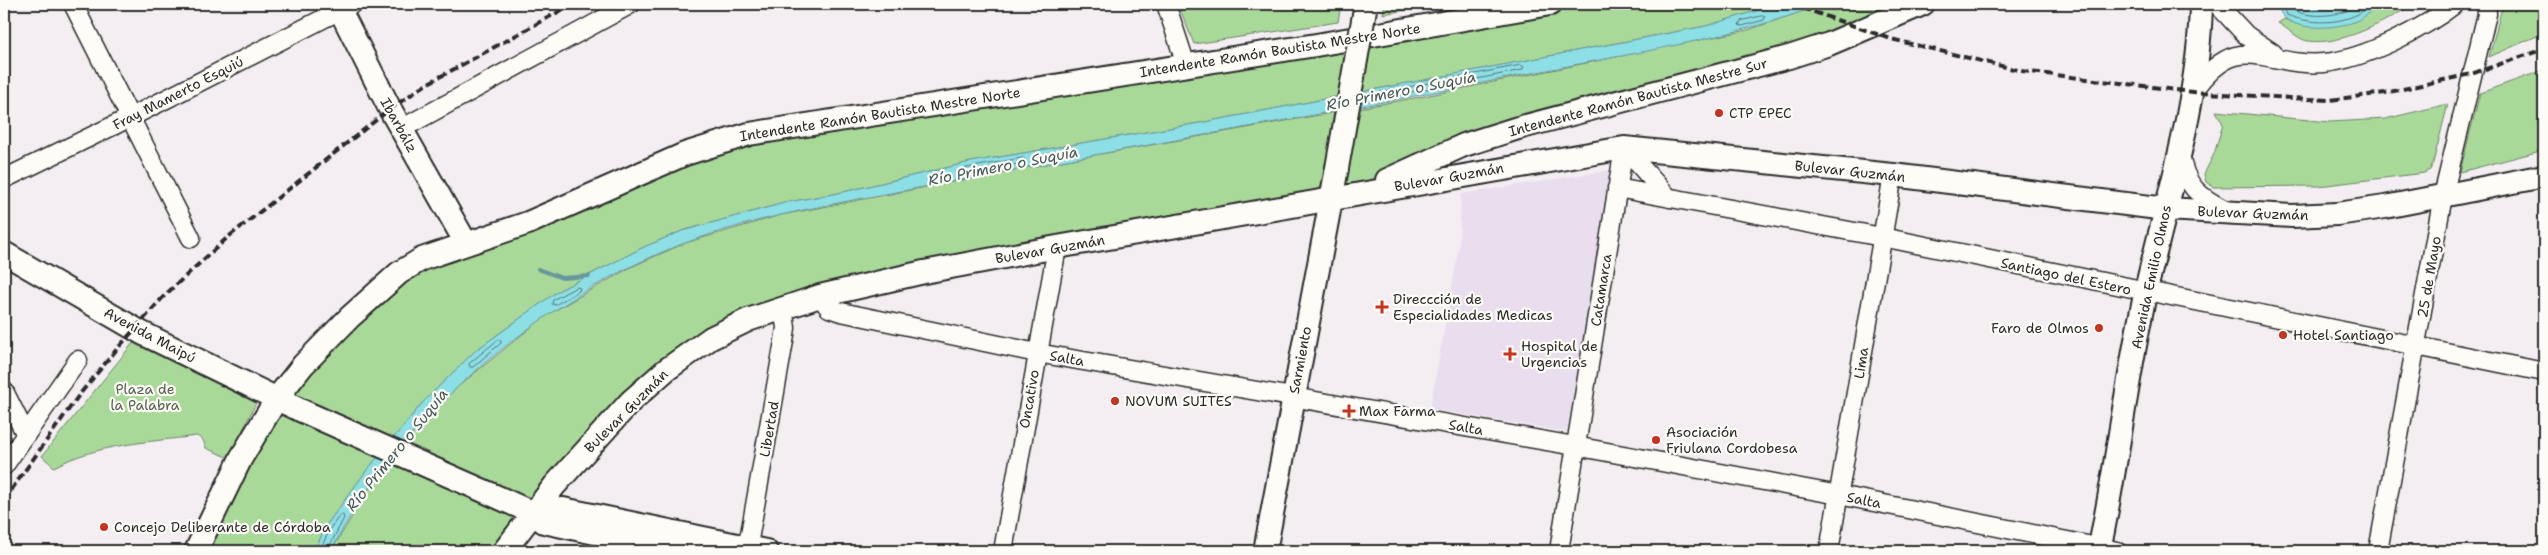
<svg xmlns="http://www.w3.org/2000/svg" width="2548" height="555" viewBox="0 0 2548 555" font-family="'Shantell Sans',sans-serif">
	<rect width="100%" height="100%" fill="#f4eef3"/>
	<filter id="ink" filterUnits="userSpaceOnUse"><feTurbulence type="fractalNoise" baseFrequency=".02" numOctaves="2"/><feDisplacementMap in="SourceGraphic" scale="10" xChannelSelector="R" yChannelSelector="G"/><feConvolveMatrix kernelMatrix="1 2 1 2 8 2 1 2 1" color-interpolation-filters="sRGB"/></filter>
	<g filter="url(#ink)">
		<path fill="#e9ddee" d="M1612 170 1567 432 1430 409 1459 248 1461 194Z"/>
		<path fill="#a9d999" stroke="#6a8262" d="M1178 4H1341L1338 22 1194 44Z
			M1385 4H1441L1383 14Z
			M1550 4H1780L1706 26 1205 122 971 162 839 193 788 202 682 231 644 247 558 291 475 351 424 401 367 470 325 527 315 551H196L241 458 377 291 685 154Z
			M1823 4H1923L1646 94 1354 194 847 289 689 352 504 551H331L370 487 424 420 455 389 545 316 631 267 685 243 781 215 1056 162 1420 97 1748 30Z
			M2380 4H2414C2386 21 2342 46 2308 41 2299 40 2287 28 2278 23L2284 19C2316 33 2354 28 2380 4Z
			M2503 4H2544V33L2489 57Z
			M2544 70V150L2460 172 2480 93Z
			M2448 104 2433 163 2430 170 2424 173 2319 186 2213 187 2206 182 2204 174 2214 154 2223 124 2216 111 2330 122 2385 119Z
			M133 343 256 403 229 458 206 448 203 440 197 436C149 442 97 444 54 467L42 456Z"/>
		<path fill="#8ddfe6" stroke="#66979b" d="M1780 4H1823C1729 40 1626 54 1527 74 1335 113 1142 145 950 182 862 199 770 212 685 243 546 295 398 417 331 551H315L325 527 367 470 424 401 475 351 558 291 644 247 682 231 788 202 839 193 971 162 1205 122 1706 26Z
			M2278 4H2380C2372 11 2361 20 2351 23 2330 29 2281 33 2278 4Z"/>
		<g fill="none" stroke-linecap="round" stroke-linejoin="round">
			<path stroke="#527376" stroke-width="1" d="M2283 4 2287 15C2314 26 2351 25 2372 4
				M2289 4 2290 9C2313 20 2341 16 2362 4
				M2297 4 2320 8 2348 4
				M1762 16 1765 17 1764 20 1742 26 1739 25 1741 21Z
				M1361 102 1522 70 1524 67 1521 65 1362 96
				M1023 158 1026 160 1024 163 959 175 956 173 958 170Z
				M577 287 580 288 579 291 555 305 552 304 553 300Z
				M498 340H501V343L473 367H470L469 364Z
				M320 551 329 530 340 515H343L344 518 327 551"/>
			<path stroke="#66979b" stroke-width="4" d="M538 269 562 278 589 276"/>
			<defs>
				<path id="minor" d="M73 4 191 238
					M1166 4 1186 65
					M2217 4 2246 35 2273 53
					M2193 92C2240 26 2264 68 2324 63 2365 59 2423 29 2455 4
					M401 129 631 4
					M1624 148 1669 198
					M2180 154C2185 186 2199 197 2227 211
					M4 179 129 118 352 4
					M1617 188 1882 237 2544 372
					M820 296 829 308 841 312 1037 353 1575 446 1839 495 2117 551
					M4 391 25 433
					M4 466 78 360
					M747 551 784 341 786 328 783 307
					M1003 551 1057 247
					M1559 551 1624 148
					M1829 551 1893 175
					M2378 551 2443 196 2487 14 2486 4"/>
				<path id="major" d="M337 4 390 109 466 243
					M1387 180 1464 145 1518 128 1789 57 1829 44 1923 4
					M4 253 142 333 300 410 502 499 533 513 544 522 679 551
					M533 513 563 509 766 551
					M196 551 241 458 277 398 303 365 350 317 399 273 422 259 528 223 685 154 749 134 1316 45 1550 4
					M504 551 555 485 631 401 666 370 711 338 748 320 820 296 924 272 1057 247 1624 148 1893 175 2166 209 2292 216 2337 214 2385 207 2544 176
					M1265 551 1337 168
					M2099 551C2117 465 2127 376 2146 290 2168 195 2199 101 2201 4"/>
			</defs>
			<use href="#minor" stroke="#2b2b2b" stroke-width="21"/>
			<use href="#major" stroke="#2b2b2b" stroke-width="26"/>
			<use href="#minor" stroke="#fdfcf7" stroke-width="18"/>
			<use href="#major" stroke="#fdfcf7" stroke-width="22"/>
			<path stroke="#2b2b2b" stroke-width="4" stroke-dasharray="8 4" stroke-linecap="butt" d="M1791 4 1891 39 2022 71 2193 92 2290 98 2329 100 2385 93 2471 74 2544 49
				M4 500 79 395 117 349 165 295 227 238 390 109 425 85 573 4"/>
			<defs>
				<path id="major-bridge" d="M1337 168 1365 9"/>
			</defs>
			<use href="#major-bridge" stroke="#2b2b2b" stroke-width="26" stroke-linecap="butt"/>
			<use href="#major-bridge" stroke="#fdfcf7" stroke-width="22"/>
		</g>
	</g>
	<g fill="#c8321e" stroke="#fdfcf7" stroke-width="2">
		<circle cx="1719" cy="113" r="5"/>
		<path d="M1379.5 299.5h5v5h5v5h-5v5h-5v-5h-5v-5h5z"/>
		<circle cx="2099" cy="328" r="5"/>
		<circle cx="2283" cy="335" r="5"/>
		<path d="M1507.5 346.5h5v5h5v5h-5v5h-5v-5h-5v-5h5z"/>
		<circle cx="1115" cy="401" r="5"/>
		<path d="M1346.5 403.5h5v5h5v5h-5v5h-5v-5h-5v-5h5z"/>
		<circle cx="1656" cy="440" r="5"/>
		<circle cx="104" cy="527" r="5"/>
	</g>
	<g text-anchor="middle" stroke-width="4.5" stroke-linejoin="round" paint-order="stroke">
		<g font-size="14" fill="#2b2b2b" stroke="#fdfcf7">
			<text transform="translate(1280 50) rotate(-9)" y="5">Intendente Ramón Bautista Mestre Norte</text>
			<text transform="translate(178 93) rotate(-27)" y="5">Fray Mamerto Esquiú</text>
			<text transform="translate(1638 97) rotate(-15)" y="5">Intendente Ramón Bautista Mestre Sur</text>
			<text transform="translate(880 114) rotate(-9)" y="5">Intendente Ramón Bautista Mestre Norte</text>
			<text transform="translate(399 125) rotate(61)" y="5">Ibarbálz</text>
			<text transform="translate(1850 171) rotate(6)" y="5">Bulevar Guzmán</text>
			<text transform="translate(1449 177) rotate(-10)" y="5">Bulevar Guzmán</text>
			<text transform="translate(2253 213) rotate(2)" y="5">Bulevar Guzmán</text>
			<text transform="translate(1050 249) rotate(-10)" y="5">Bulevar Guzmán</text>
			<text transform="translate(2066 276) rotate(12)" y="5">Santiago del Estero</text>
			<text transform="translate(2151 277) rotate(-78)" y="5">Avenida Emilio Olmos</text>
			<text transform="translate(2429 277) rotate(-80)" y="5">25 de Mayo</text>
			<text transform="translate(1601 290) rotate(-81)" y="5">Catamarca</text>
			<text transform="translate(150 335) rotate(28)" y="5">Avenida Maipú</text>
			<text transform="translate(1067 358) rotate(10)" y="5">Salta</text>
			<text transform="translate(1300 360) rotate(-79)" y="5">Sarmiento</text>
			<text transform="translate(1861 363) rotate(-81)" y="5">Lima</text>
			<text transform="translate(1029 399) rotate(-80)" y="5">Oncativo</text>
			<text transform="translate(626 411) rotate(-45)" y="5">Bulevar Guzmán</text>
			<text transform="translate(1466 427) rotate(10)" y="5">Salta</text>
			<text transform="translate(769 429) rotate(-80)" y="5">Libertad</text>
			<text transform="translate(1864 500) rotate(11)" y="5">Salta</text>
		</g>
		<g font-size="14" fill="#2b2b2b" stroke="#fdfcf7" text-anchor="start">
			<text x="1729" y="118">CTP EPEC</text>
			<text x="1393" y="304">Direccción de<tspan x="1393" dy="16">Especialidades Medicas</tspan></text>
			<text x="2089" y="333" text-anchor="end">Faro de Olmos</text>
			<text x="2293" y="340">Hotel Santiago</text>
			<text x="1521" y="351">Hospital de<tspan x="1521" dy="16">Urgencias</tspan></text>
			<text x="1125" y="406">NOVUM SUITES</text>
			<text x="1359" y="416">Max Farma</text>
			<text x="1666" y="437">Asociación<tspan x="1666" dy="16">Friulana Cordobesa</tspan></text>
			<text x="114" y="532">Concejo Deliberante de Córdoba</text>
		</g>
		<g font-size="14" fill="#515f4c" stroke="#fdfcf7">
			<text x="145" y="394">Plaza de<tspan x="145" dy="16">la Palabra</tspan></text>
		</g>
		<g font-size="15" font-style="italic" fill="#44585a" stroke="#fdfcf7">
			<text transform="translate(1401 91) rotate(-11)" y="5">Río Primero o Suquía</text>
			<text transform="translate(1003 166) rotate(-11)" y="5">Río Primero o Suquía</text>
			<text transform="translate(397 450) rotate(-51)" y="5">Río Primero o Suquía</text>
		</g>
	</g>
	<rect width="2548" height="555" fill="none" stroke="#fdfcf7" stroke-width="20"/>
	<rect x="10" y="10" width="2528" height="535" fill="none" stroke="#2b2b2b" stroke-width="2" filter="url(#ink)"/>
</svg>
